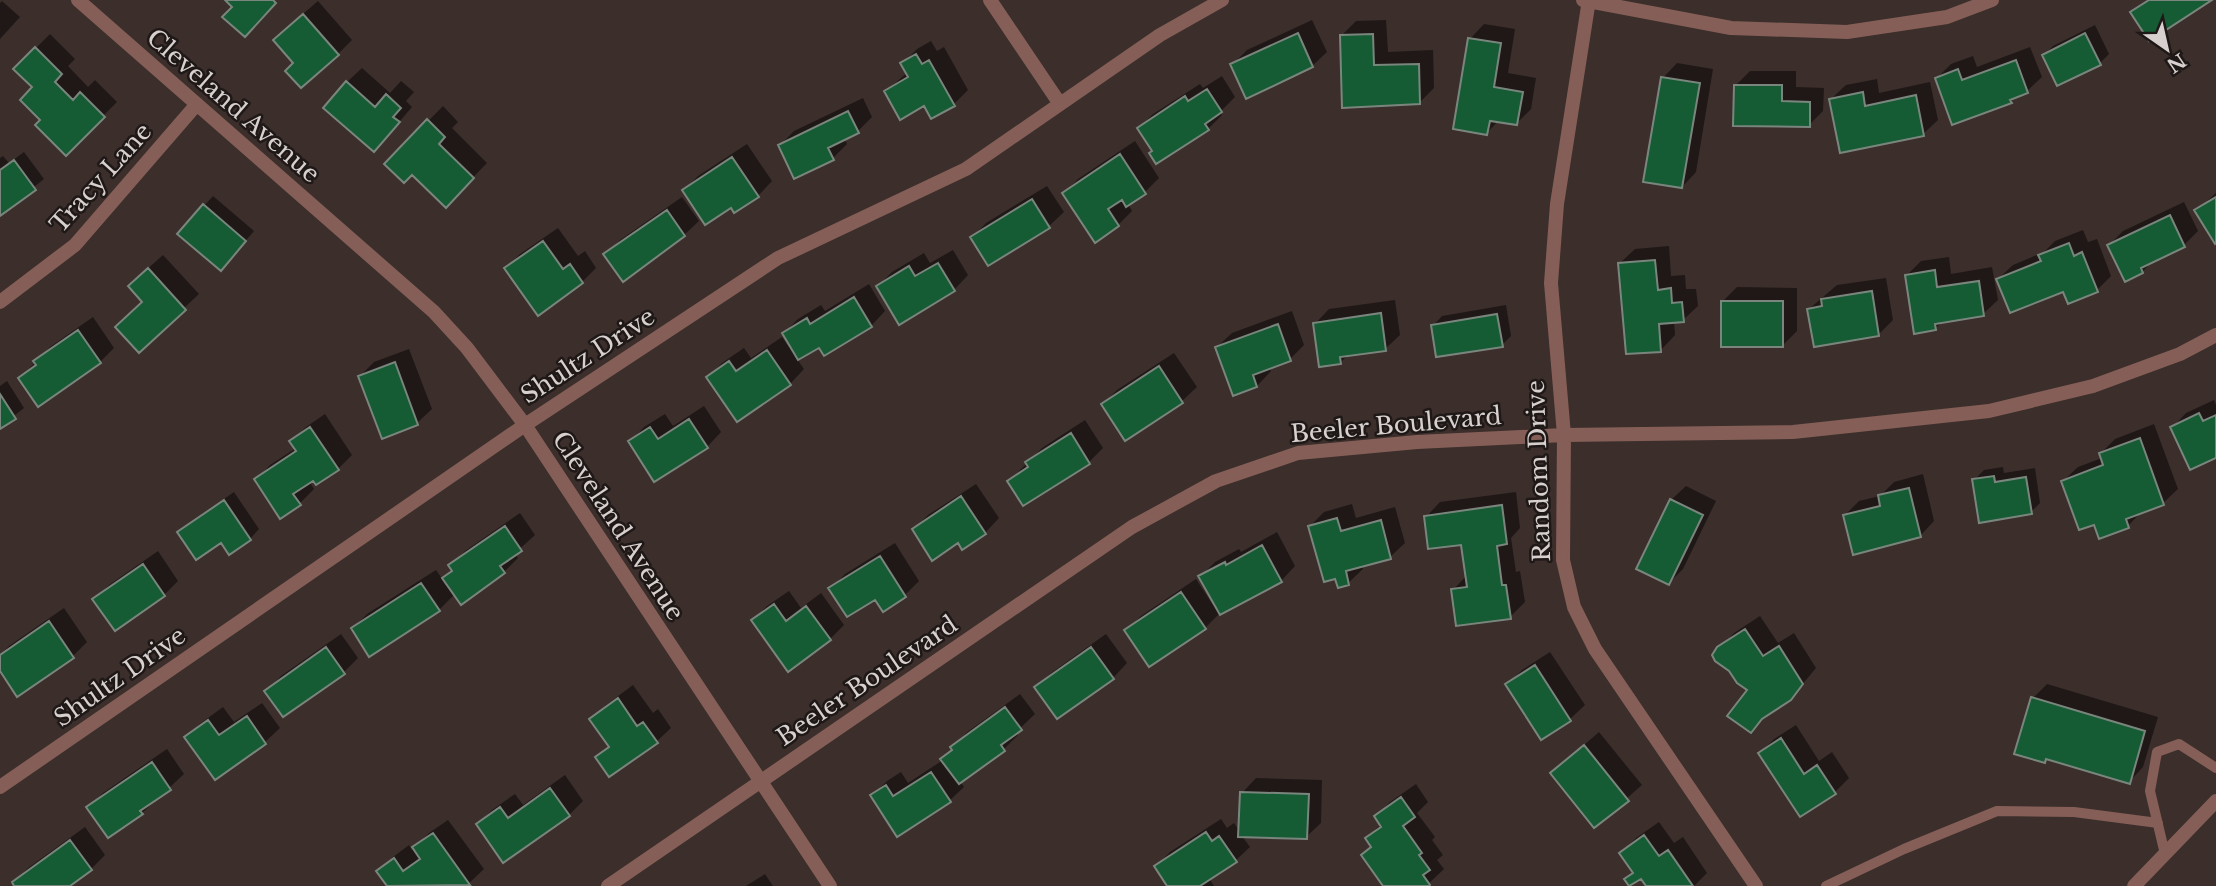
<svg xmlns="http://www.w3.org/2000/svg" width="2216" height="886" viewBox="0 0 2216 886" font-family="'Libre Baskerville',serif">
	<rect width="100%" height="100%" fill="#3b2e2b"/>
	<path fill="#0007" d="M2 1 20 17 0 39V3Z
		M318 1 352 40 338 54 295 63 289 26Z
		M1312 20 1327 52 1312 66 1232 65 1247 50Z
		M1386 20 1388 52 1433 50 1434 88 1420 102 1344 106 1341 36 1356 21Z
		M1484 24 1515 29 1508 73 1536 78 1531 109 1517 123 1499 120 1487 133 1470 39Z
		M2095 25 2109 54 2100 63 2044 55 2053 46Z
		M50 34 75 59 68 66 88 87 95 80 117 102 66 153 42 120 34 87 15 69Z
		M931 41 937 51 944 47 968 90 954 104 886 91 908 72 903 63 917 49Z
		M2030 47 2042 77 2027 91 2017 95 2011 102 1937 78 1951 64 1973 56 1977 67Z
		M1677 63 1713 69 1696 172 1682 187 1663 78Z
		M362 68 390 93 401 81 414 92 406 101 412 107 388 135 347 82Z
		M1750 71H1796V87L1824 88 1823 111 1809 125 1736 85Z
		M1222 76 1235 97 1220 112 1222 115 1208 129 1154 150 1139 128 1153 114 1200 84 1203 88Z
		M1877 79 1879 93 1930 82 1938 120 1923 134 1831 99 1846 85Z
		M863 98 872 117 858 131 844 138 847 144 833 158 780 145 794 131Z
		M443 106 458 122 452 128 487 163 446 205 412 172 386 164Z
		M1135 141 1159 178 1145 192 1128 204 1132 211 1118 225 1064 193 1078 179Z
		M747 144 772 181 758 196 732 206 684 190 698 176Z
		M24 152 44 179 0 214V158L3 156 9 163Z
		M1047 186 1064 212 1049 226 988 264 972 238 986 223Z
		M2216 193V241L2196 211Z
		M213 196 254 231 230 259 204 206Z
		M682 197 699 221 684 235 606 254 620 240Z
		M2184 202 2198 231 2184 245 2154 260 2142 272 2109 245 2123 231Z
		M558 228 578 256 585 251 596 268 582 282 506 268 520 254Z
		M2083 230 2088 242 2097 239 2111 276 2097 290H2064L1998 279 2013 265 2044 252 2055 241Z
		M1669 246 1671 276 1685 275 1686 289H1696L1698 306 1683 320 1674 321 1675 335 1661 350 1620 263 1635 249Z
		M953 250 968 275 954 290 878 286 892 272 924 253 930 263Z
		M163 255 199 294 139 350 144 272Z
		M1949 257 1951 274 1992 267 1998 300 1983 314 1943 321 1935 329 1907 275 1921 261Z
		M1886 278 1893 320 1878 335 1809 309 1837 285Z
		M869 284 885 311 871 326 820 345 797 359 804 369 790 384 708 377 722 363 744 348 751 358 782 337 789 347 792 346 784 333 798 319 821 305 825 311Z
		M1737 287 1797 288V331L1782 346 1722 302Z
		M1395 300 1400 335 1385 349 1349 354 1340 363 1315 324 1329 309Z
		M1506 305 1511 336 1502 345 1433 326 1442 316Z
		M1292 311 1304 345 1290 359 1269 367 1271 371 1257 386 1217 347 1232 333Z
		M93 317 114 348 100 362 20 378 50 347Z
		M409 349 432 409 417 423 383 436 360 376 374 362Z
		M1174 353 1197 387 1182 401 1126 438 1103 404 1117 390Z
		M7 381 24 408 0 427V386Z
		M2214 400 2216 405V456L2172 428 2186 413Z
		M704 406 721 432 707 447 630 442 644 427 665 414 673 426Z
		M325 414 352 455 338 469 309 481 314 489 300 503 256 480 270 465 296 448 291 441 306 427Z
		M1085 420 1103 448 1089 462 1009 481 1042 448Z
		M2154 424 2178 489 2163 503 2142 511 2128 526 2100 536 2095 523 2063 481 2078 467 2102 458 2101 453 2115 439Z
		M2003 467 2004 473 2035 468 2040 503 2031 512 1974 480 1984 470Z
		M1923 474 1934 521 1920 536 1845 515 1859 501 1880 496 1894 482Z
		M976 484 999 518 985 533 959 541 914 529 928 515Z
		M1686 486 1716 501 1683 569 1669 583 1671 500Z
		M234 492 259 529 250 539 221 540 179 532 189 523Z
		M1516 492 1520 528 1511 538 1516 572 1520 571 1525 602 1510 617 1453 590 1467 575 1463 543 1426 517 1440 502Z
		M1352 504 1356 518 1395 507 1405 543 1390 557 1362 565 1363 569 1348 583 1310 526 1324 512Z
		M520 513 535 535 515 553 518 558 504 572 455 594 439 610 353 628 367 614 436 570 443 580 453 569 451 566 465 551Z
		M1277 532 1295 566 1281 581 1219 614 1205 628 1126 630 1141 616 1196 579 1213 605 1215 603 1201 576 1215 562 1239 549 1241 552Z
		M895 543 919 581 905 595 883 609 875 597 831 589 845 574Z
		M158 551 178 581 164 595 94 599 109 585Z
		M789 591 801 608 821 593 844 625 830 639 753 620 767 606Z
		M64 608 87 642 73 656 0 668V655L9 646Z
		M1760 616 1778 643 1794 633 1816 668 1790 699 1765 717 1751 731 1749 689 1731 670 1719 649 1734 633Z
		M341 634 358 658 344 672 267 691 281 676Z
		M1106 634 1127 663 1113 678 1037 688 1051 673Z
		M1550 652 1585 705 1570 719 1542 738 1507 685 1522 670Z
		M2047 684 2158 717 2143 767 2129 782 2048 757 2045 761 2033 698Z
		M633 685 653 713 658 709 671 728 656 742 598 757 610 745 592 719 606 705Z
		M1020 694 1035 714 1016 732 1018 735 1004 749 960 781 964 787 949 801 873 795 887 781 901 772 908 783 943 760 966 733Z
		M262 703 280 728 265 742 215 778 186 738 201 723 223 707 234 722Z
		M1796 725 1819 761 1832 752 1849 778 1835 792 1760 753 1774 739Z
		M1599 732 1642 785 1595 826 1552 773Z
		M167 749 184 774 142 813 89 807 103 793Z
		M565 775 583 801 569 815 478 824 492 810 515 794 523 805Z
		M1256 778 1322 780 1321 823 1306 837 1242 836 1250 847 1235 861 1209 878 1214 886H1169L1156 866 1170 852 1221 819 1227 828 1234 823 1240 832 1242 793Z
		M1416 784 1428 802 1417 813 1435 837 1432 840 1443 855 1437 860 1444 869 1426 886H1385L1372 846 1367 838 1381 824 1376 816 1390 802Z
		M448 820 484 869 466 886H389L379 871 393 857 409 845 412 850 429 833Z
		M1659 822 1674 843 1683 837 1707 873 1694 886H1648L1621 853 1636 838Z
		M85 827 105 855 91 869 66 886H17L14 882 28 868Z
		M765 874 773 886H746Z"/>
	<path fill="#155b34" stroke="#7a867d" stroke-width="2" d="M225 0H273L276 3 245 37 222 17 232 7Z
		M2149 0H2212L2149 41 2130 12Z
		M303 14 339 55 301 88 285 71 293 63 273 40Z
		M1298 33 1313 67 1246 99 1230 64Z
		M2085 33 2101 65 2057 86 2042 55Z
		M1373 34 1374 65 1419 64 1420 104 1342 108 1340 35Z
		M1468 38 1501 43 1494 87 1523 92 1517 125 1490 121 1487 135 1453 129Z
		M35 47 62 74 55 82 73 100 80 92 105 117 66 156 35 125 40 120 20 100 32 87 13 69Z
		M916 54 922 64 929 60 955 106 931 119 924 106 900 120 884 91 908 77 900 63Z
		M2016 60 2028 93 2010 100 2012 103 1952 125 1935 78 1958 69 1962 80Z
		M1661 77 1700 83 1682 188 1643 182Z
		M346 81 375 107 386 94 401 108 393 117 400 122 374 152 323 108Z
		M1734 85H1782V101L1810 102V127L1733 126Z
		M1207 89 1222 112 1205 124 1209 130 1156 164 1149 153 1152 151 1137 128 1185 96 1188 101Z
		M1863 92 1865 106 1916 95 1924 136 1840 153 1829 99Z
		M848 111 859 133 828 148 834 160 794 179 778 145Z
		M427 119 445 137 439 144 474 178 446 208 412 175 404 183 384 164Z
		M1120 154 1146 194 1126 207 1122 200 1108 209 1119 226 1095 243 1062 193Z
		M732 157 759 197 734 213 731 208 705 225 682 190Z
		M14 160 36 190 0 216V170Z
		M2216 197V243L2215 244 2194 210Z
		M1032 199 1050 228 988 266 970 237Z
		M203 204 246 241 221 271 177 234Z
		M667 210 685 236 623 282 603 254Z
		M2170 215 2185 247 2141 268 2143 273 2125 282 2107 245Z
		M543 241 563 269 570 264 583 283 538 316 504 268Z
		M2069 243 2074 256 2082 252 2098 292 2068 304 2063 292 2010 313 1996 279 2041 261 2038 255Z
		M1655 260 1658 290 1671 288 1672 303 1682 302 1684 322 1659 324 1661 352 1626 354 1618 263Z
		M938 263 955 291 899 325 876 286 909 266 915 276Z
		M148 268 186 310 139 353 115 327 142 302 128 286Z
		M1935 270 1937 287 1979 281 1984 316 1935 324 1936 330 1914 334 1905 275Z
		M1872 291 1879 336 1814 347 1807 309 1822 306 1821 299Z
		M854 297 872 327 824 356 819 348 798 360 782 333 807 318 810 324Z
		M1721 301H1783V347H1721Z
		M1381 313 1386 351 1340 357 1341 364 1319 367 1313 323Z
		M1497 314 1503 347 1436 357 1431 325Z
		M1278 324 1291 361 1253 375 1257 387 1233 396 1215 347Z
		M78 330 101 363 38 407 18 378 36 365 33 361Z
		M767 350 791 385 737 422 706 377 729 361 736 371Z
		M395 362 418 425 382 439 358 376Z
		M1159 366 1183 403 1125 441 1101 404Z
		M0 394 16 419 0 429Z
		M2199 413 2203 421 2216 415V458L2190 470 2170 427Z
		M689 419 708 448 654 482 628 441 650 427 658 439Z
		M310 427 339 470 316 485 313 481 293 494 301 505 280 519 254 479 296 451 289 441Z
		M1071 433 1090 464 1023 506 1007 481 1028 467 1025 462Z
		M2140 438 2164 505 2126 519 2129 528 2099 539 2094 525 2079 530 2061 481 2103 465 2099 453Z
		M1994 476 1995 482 2026 477 2032 514 1979 523 1972 479Z
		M1909 488 1921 537 1853 555 1843 515 1880 506 1878 495Z
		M961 496 986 534 962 550 958 543 932 561 912 529Z
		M1670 499 1703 515 1669 585 1636 569Z
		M224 500 251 540 229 555 221 543 196 560 177 532Z
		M1502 505 1507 544 1497 546 1502 585H1506L1511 619 1456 626 1451 589 1467 587 1461 545 1428 549 1424 516Z
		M1337 518 1341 531 1381 520 1391 559 1346 571 1349 585 1338 588 1335 579 1324 582 1308 526Z
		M505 526 522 551 500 566 505 573 461 605 442 578 452 571 448 565Z
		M1262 545 1282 582 1220 615 1198 576 1225 562 1226 565Z
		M880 556 906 597 883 612 875 600 847 617 828 588Z
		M143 564 165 596 115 631 92 599Z
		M421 583 440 611 369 657 351 628Z
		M1181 592 1206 629 1149 667 1124 630Z
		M774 604 786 621 806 606 831 640 788 672 751 620Z
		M49 621 74 658 17 697 0 671V655Z
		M1745 629 1763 656 1779 646 1803 684 1791 700 1762 719 1751 733 1727 716 1747 690 1737 683 1729 671 1715 661 1712 655 1717 647Z
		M326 647 345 674 283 717 264 691Z
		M1091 647 1114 679 1057 719 1034 687Z
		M1535 665 1571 721 1541 740 1505 684Z
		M2031 697 2145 731 2130 784 2046 759 2045 763 2014 754Z
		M618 698 637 726 643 722 658 743 609 777 595 757 609 747 589 719Z
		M1005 707 1022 730 1001 745 1005 751 959 784 940 759 952 750 950 747Z
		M247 716 266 744 215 780 184 737 208 720 219 735Z
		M1781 738 1804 774 1817 765 1836 794 1800 817 1758 753Z
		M1584 745 1629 801 1594 828 1550 773Z
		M152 762 171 790 140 811 143 814 108 838 86 807Z
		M931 772 951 802 897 837 870 795 886 785 893 796Z
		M550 788 570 816 503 863 476 824 500 807 508 818Z
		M1240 792 1309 794 1307 839 1238 837Z
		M1401 797 1415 817 1403 826 1422 853 1419 855 1430 870 1423 875 1430 885 1429 886H1383L1361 855 1371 847 1365 838 1381 827 1374 816Z
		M1206 832 1212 841 1219 836 1237 862 1200 886H1167L1154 866Z
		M433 833 470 885 387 886 376 871 394 858 403 871 420 859 412 847Z
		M1644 835 1659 856 1668 850 1693 886H1646L1641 879 1629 886 1624 879 1633 873 1619 853Z
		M70 840 92 870 70 886H14L12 882Z"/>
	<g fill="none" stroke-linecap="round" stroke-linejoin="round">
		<path stroke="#855f57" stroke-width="10" d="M2165 854 2150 791 2157 752 2179 744 2216 768
			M1826 886 1904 849 1997 811 2074 812 2158 823"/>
		<path stroke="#855f57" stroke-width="14" d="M78 0 434 312 467 348 525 425 830 886
			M990 0 1060 104
			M1583 0 1731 28 1847 32 1947 17 1992 0
			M1589 0 1557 204 1551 283 1564 435 1563 560 1574 607 1595 649 1756 886
			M0 302 75 245 197 104
			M0 787 525 425 778 258 966 169 1160 35 1222 0
			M608 886 1132 527 1216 481 1298 453 1417 442 1564 435 1793 432 1989 411 2093 386 2180 354 2216 335
			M2134 886 2216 801"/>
	</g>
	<g text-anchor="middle" stroke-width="5" stroke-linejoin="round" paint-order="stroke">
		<g font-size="24" fill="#d8d0ce" stroke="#1e1817">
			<text transform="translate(233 106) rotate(41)" y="8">Cleveland Avenue</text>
			<text transform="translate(101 178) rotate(-48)" y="8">Tracy Lane</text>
			<text transform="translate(588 356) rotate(-33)" y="8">Shultz Drive</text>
			<text transform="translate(1396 425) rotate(-5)" y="8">Beeler Boulevard</text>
			<text transform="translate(1539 471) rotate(-92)" y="8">Random Drive</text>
			<text transform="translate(618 526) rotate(57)" y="8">Cleveland Avenue</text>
			<text transform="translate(120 677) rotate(-35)" y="8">Shultz Drive</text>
			<text transform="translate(867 681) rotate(-34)" y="8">Beeler Boulevard</text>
		</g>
	</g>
	<g transform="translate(2167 49) rotate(146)" stroke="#1e1817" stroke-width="5" paint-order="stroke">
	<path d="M0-5L12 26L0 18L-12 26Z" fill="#d8d0ce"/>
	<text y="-10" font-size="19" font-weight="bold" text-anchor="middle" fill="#d8d0ce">N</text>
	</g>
</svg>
